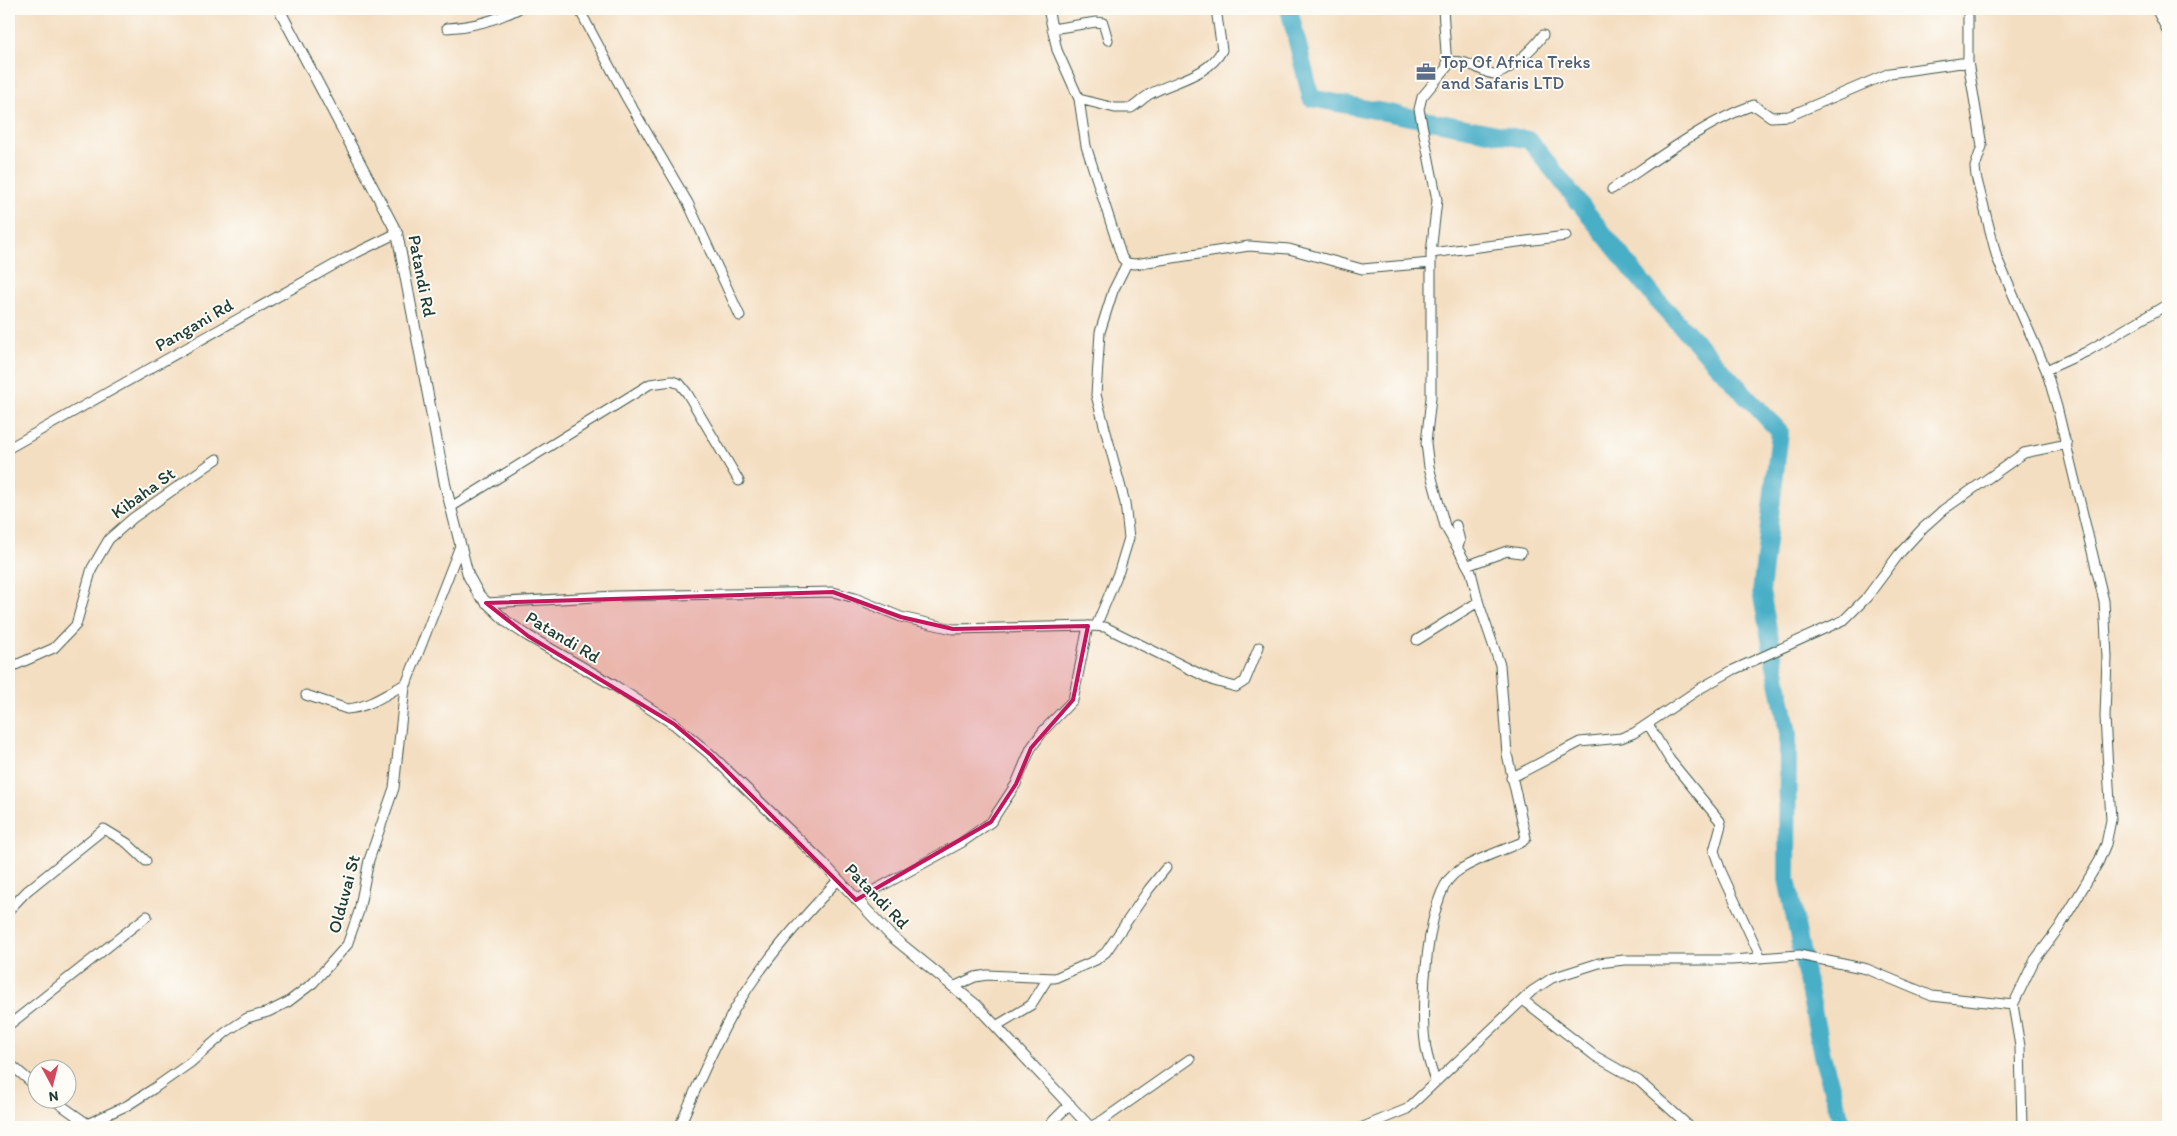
<svg xmlns="http://www.w3.org/2000/svg" width="2177" height="1136" viewBox="0 0 2177 1136" font-family="Itim,sans-serif">
	<rect width="100%" height="100%" fill="#fdfcf7"/>
	<filter id="ink" filterUnits="userSpaceOnUse"><feTurbulence type="fractalNoise" baseFrequency=".02" numOctaves="2"/><feDisplacementMap in="SourceGraphic" scale="10" xChannelSelector="R" yChannelSelector="G"/><feConvolveMatrix kernelMatrix="1 2 1 2 8 2 1 2 1" color-interpolation-filters="sRGB"/></filter>
	<filter id="wash" filterUnits="userSpaceOnUse"><feTurbulence type="fractalNoise" baseFrequency=".0096" numOctaves="4" result="noise"/><feDisplacementMap in="SourceGraphic" scale="20" xChannelSelector="R" yChannelSelector="G"/><feGaussianBlur stdDeviation="1.12" result="paint"/><feColorMatrix in="noise" values="0 0 0 0 0 0 0 0 0 0 0 0 0 0 0 0 0 1.4 0 .05"/><feComposite in="paint" operator="in"/></filter>
	<g filter="url(#wash)">
		<rect width="100%" height="100%" fill="#f4dec1"/>
		<g fill="none" stroke-linecap="round" stroke-linejoin="round">
			<path stroke="#48afc7" stroke-width="18" d="M1289 9 1311 98 1529 140 1655 298 1780 432 1761 592 1788 733 1787 879 1822 1055 1843 1127"/>
		</g>
	</g>
	<g filter="url(#ink)">
		<g fill="none" stroke-linecap="round" stroke-linejoin="round">
			<defs>
				<path id="minor" d="M579 9 626 97 688 203 740 316
					M1048 9 1057 50 1079 99 1086 146 1122 258 1127 263 1135 264 1249 246 1289 249 1362 269 1431 263
					M1968 9V62L1982 146 1975 167 1976 176 1997 258 2046 370 2057 407 2104 601 2107 657 2105 717 2111 820 2106 844 2098 863 2059 928 2034 961 2013 1005 2020 1046 2022 1127
					M2156 9 2168 32
					M447 28C472 27 496 20 518 9
					M1052 29 1096 22 1103 23 1108 40
					M1448 61C1454 62 1461 61 1468 64 1476 66 1485 73 1494 74 1507 75 1535 46 1543 35
					M1079 99 1115 108H1131C1138 104 1143 98 1150 94 1173 81 1209 76 1222 50L1216 9
					M1612 189C1653 162 1708 120 1754 105L1771 117 1789 116 1890 73 1968 62
					M1431 253 1566 236
					M2046 370 2086 352 2168 304
					M9 448 348 257 397 233
					M451 507 650 384 672 381 680 384 687 393 739 481
					M1456 525 1460 541 1458 546
					M1469 565 1507 551 1521 553
					M486 603 615 596 833 592 855 598 901 617 953 629 1092 626 1105 627 1214 681 1236 687 1245 681 1259 647
					M1096 626 1119 571 1129 538 1125 503 1096 395 1100 332 1113 291 1127 263
					M1417 640 1478 602
					M9 668 54 648 76 625 92 568 109 539 133 518 217 459
					M306 695 347 709C368 708 388 693 407 683
					M1648 724 1670 760 1720 821 1721 825 1714 851 1721 871 1761 958
					M1511 778 1580 742 1621 738 1634 733 1701 688 1733 670 1844 620 1867 597 1899 554 1923 528 1943 510 2024 453 2067 444
					M856 900 961 843 991 822 1016 784 1031 748 1044 730 1073 700 1088 626
					M9 910 27 891 104 829 127 843 146 861
					M953 987 975 977 987 975 1055 978 1096 960 1106 952 1149 889 1166 868
					M1523 1000 1595 1056 1639 1081 1690 1127
					M9 1025 147 916
					M996 1026 1031 1005 1048 978
					M9 1063 38 1088
					M1435 1081C1431 1068 1426 1055 1425 1041 1420 1007 1427 897 1453 875 1467 862 1504 850 1522 842L1526 838 1507 754 1500 665 1479 604 1471 572 1445 526 1429 467 1426 443 1431 398V253L1437 200 1419 109 1422 97 1447 67 1443 9
					M51 1098 92 1127
					M87 1124 128 1105 153 1089 190 1063 226 1032 247 1018 268 1012 288 1002 313 983 347 945 359 911 369 860 394 788 405 687 460 546
					M679 1127C697 1087 714 1045 736 1007 764 960 801 920 838 880
					M1049 1127 1053 1121 1070 1104
					M1090 1127 1103 1120 1190 1059
					M1363 1127 1407 1109 1532 991 1552 978 1599 963 1624 960H1732L1799 955 1867 969 1932 996 2013 1005"/>
				<path id="tertiary" d="M279 9 397 233 445 484 468 575 479 595 507 622 528 636 615 686 674 724 711 755 821 861 890 935 976 1005 1090 1127"/>
			</defs>
			<use href="#minor" stroke="#3f5549" stroke-width="11"/>
			<use href="#tertiary" stroke="#3f5549" stroke-width="12"/>
			<use href="#minor" stroke="#fff" stroke-width="9"/>
			<use href="#tertiary" stroke="#fff" stroke-width="10"/>
		</g>
	</g>
	<path fill="#c2185b" fill-opacity="0.2" stroke="#c2185b" stroke-width="4" stroke-linejoin="round" d="M833 592 901 617 953 629 1088 626 1073 700 1031 748 1016 784 991 822 856 900 711 755 674 724 528 636 486 603Z"/>
	<defs>
		<symbol id="office-bare" viewBox="-9 -9 18 18"><path d="M-6-3h4V-5.5h4V-3h4V5H-6ZM-1-4.5V-3h2v-1.5ZM-6 0V1H6V0Z" fill="#5c6f8a" stroke="#fdfcf7" stroke-width="2.5" paint-order="stroke"/></symbol>
	</defs>
	<g fill-rule="evenodd">
		<use href="#office-bare" x="1412" y="58" width="28" height="28"/>
	</g>
	<g text-anchor="middle" stroke-width="4" stroke-linejoin="round" paint-order="stroke">
		<g font-size="18" fill="#4e5e75" stroke="#fdfcf7" text-anchor="start">
			<text x="1441" y="68">Top Of Africa Treks<tspan x="1441" dy="21">and Safaris LTD</tspan></text>
		</g>
		<g font-size="18" fill="#1f3d34" stroke="#fdfcf7">
			<text transform="translate(422 276) rotate(79)" y="6">Patandi Rd</text>
			<text transform="translate(194 325) rotate(-30)" y="6">Pangani Rd</text>
			<text transform="translate(143 493) rotate(-36)" y="6">Kibaha St</text>
			<text transform="translate(563 637) rotate(31)" y="6">Patandi Rd</text>
			<text transform="translate(344 894) rotate(-75)" y="6">Olduvai St</text>
			<text transform="translate(877 896) rotate(46)" y="6">Patandi Rd</text>
		</g>
	</g>
	<rect width="2177" height="1136" fill="none" stroke="#fdfcf7" stroke-width="30"/>
	<g transform="translate(52 1084) rotate(173)"><circle r="24" fill="#fdfcf7" stroke="#a4b0a9"/>
	<path d="M0-4L9 19L0 12L-9 19Z" fill="#d1495b"/>
	<text y="-8" font-size="14" font-weight="bold" text-anchor="middle" fill="#1f3d34">N</text>
	</g>
</svg>
